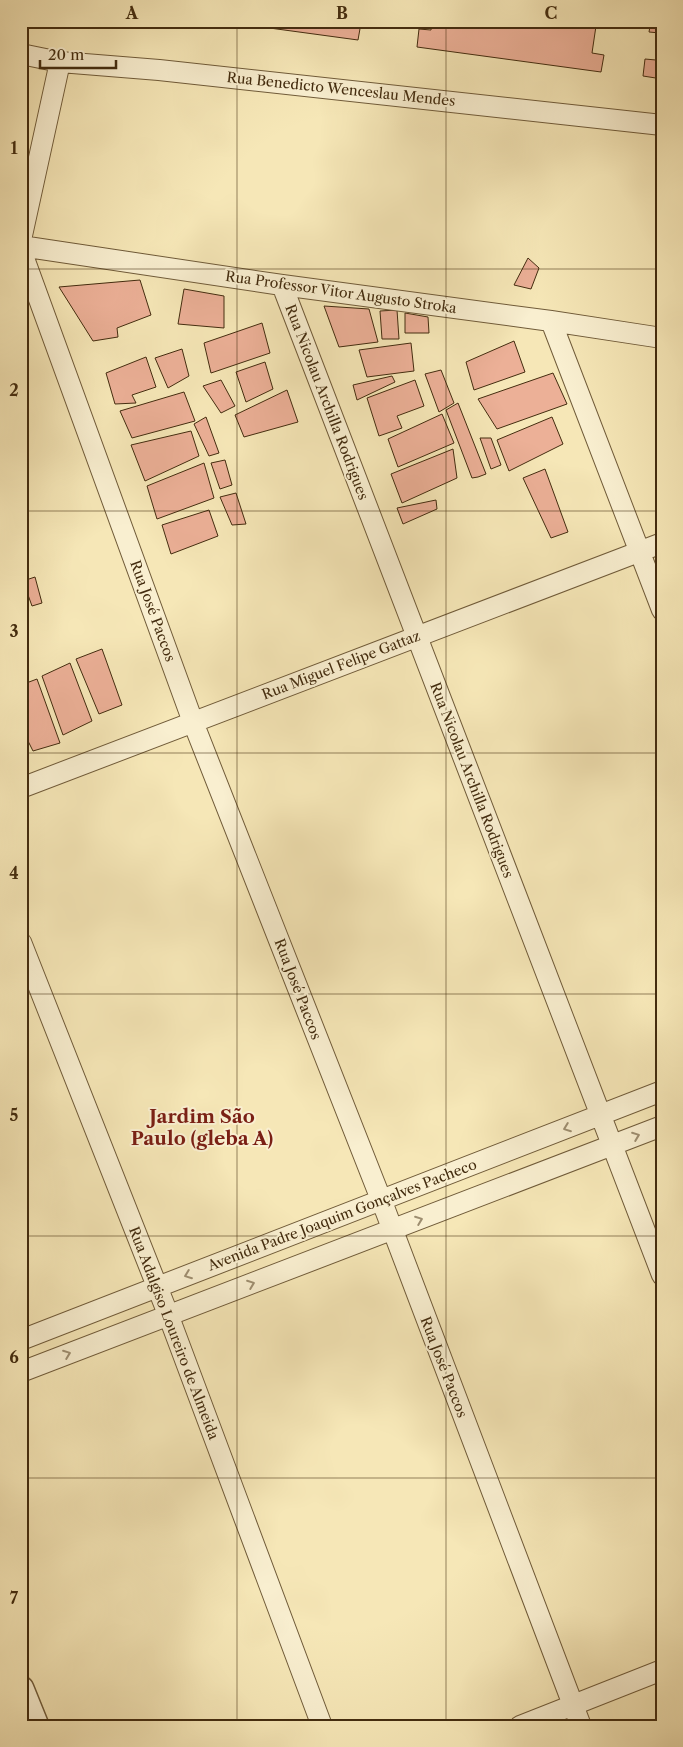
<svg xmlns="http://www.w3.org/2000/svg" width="683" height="1747" viewBox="0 0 683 1747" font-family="'Libre Caslon Text',serif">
	<rect width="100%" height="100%" fill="#f6e7b7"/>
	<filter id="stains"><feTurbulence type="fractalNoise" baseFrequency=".004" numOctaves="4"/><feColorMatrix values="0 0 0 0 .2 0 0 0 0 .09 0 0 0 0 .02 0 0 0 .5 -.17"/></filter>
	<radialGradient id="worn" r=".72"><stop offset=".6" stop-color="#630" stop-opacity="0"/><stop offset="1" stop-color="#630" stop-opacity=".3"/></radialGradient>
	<path fill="#ecb097" stroke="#432c0f" d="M218 21H349L361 23 358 40Z
		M432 21H607L606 27 596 26 592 53 604 55 601 72 417 47 419 29 431 30Z
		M651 21H662V79L643 76 645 59 656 60 660 33 649 32Z
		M21 133 28 136 21 164Z
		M528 258 539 268 531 289 514 285Z
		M140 280 151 315 117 328 118 337 93 341 59 287Z
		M184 289 224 296V328L178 324Z
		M324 306 369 309 378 342 339 347Z
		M397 310 399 339H382L380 311Z
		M405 313 428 317 429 333H405Z
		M262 323 270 353 211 373 204 343Z
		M514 341 525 372 474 390 466 362Z
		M411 343 414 371 367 377 359 350Z
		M182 349 189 376 168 388 155 358Z
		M146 357 156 387 132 395 136 403 115 404 106 373Z
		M265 362 273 389 246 402 236 372Z
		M441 370 454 403 439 412 425 374Z
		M553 373 567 404 497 429 478 399Z
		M392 376 395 382 357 400 353 385Z
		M221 380 235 406 221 413 203 386Z
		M415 380 424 406 397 416 402 428 379 436 367 398Z
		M287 390 298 422 244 437 235 415Z
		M184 392 195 421 132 438 120 411Z
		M458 403 486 474 478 477 472 478 446 410Z
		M442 414 454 443 398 467 388 439Z
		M206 417 219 453 209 456 194 424Z
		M552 417 563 444 509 471 497 440Z
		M191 431 199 456 145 481 131 445Z
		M480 438H491L501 465 491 469Z
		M453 449 457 478 402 503 391 474Z
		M225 460 232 485 220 489 211 463Z
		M204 463 214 498 157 519 147 486Z
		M545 469 568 532 551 538 523 478Z
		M236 493 246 524 232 525 220 497Z
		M436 500 437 509 403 524 397 508Z
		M209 510 218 536 171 554 162 525Z
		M35 577 42 603 32 606 23 581Z
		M102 649 122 705 99 714 76 659Z
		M70 663 92 721 63 735 42 676Z
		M37 679 60 743 33 751 21 727V685Z"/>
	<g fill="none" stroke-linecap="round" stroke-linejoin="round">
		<defs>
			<path id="minor" d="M21 54 60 62 159 70 662 125
				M21 240 60 62
				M21 246 282 285 551 321 662 338
				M21 250 193 722 384 1207 581 1726
				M282 285 662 1275
				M551 321 662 610
				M21 788 662 543
				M21 942 166 1309 322 1726
				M21 1340 662 1091
				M21 1372 662 1126
				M520 1726 662 1670"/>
			<path id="tertiary" d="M21 1689 36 1726"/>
		</defs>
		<use href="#minor" stroke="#705b39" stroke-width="22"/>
		<use href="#tertiary" stroke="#705b39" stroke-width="28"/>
		<use href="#minor" stroke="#f9efd0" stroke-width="20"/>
		<use href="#tertiary" stroke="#f9efd0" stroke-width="25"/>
	</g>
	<defs><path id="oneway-chevron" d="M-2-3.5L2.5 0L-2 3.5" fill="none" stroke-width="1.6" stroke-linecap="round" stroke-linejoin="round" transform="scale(1.25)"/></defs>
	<g stroke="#9e8e70">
		<use href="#oneway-chevron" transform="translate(567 1128) rotate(159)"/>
		<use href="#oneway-chevron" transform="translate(636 1136) rotate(-21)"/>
		<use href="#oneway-chevron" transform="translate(419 1220) rotate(-21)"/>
		<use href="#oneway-chevron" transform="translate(188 1275) rotate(159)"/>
		<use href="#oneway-chevron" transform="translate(251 1284) rotate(-21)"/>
		<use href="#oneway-chevron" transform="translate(67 1354) rotate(-21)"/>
	</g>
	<path fill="none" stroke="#432c0f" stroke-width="1" stroke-opacity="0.55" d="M237 21V1726M446 21V1726M21 269H662M21 511H662M21 753H662M21 994H662M21 1236H662M21 1478H662"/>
	<g text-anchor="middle" stroke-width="4" stroke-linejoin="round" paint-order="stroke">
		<g font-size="14" fill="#432c0f" stroke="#f9efd0">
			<text transform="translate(341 89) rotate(6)" y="5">Rua Benedicto Wenceslau Mendes</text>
			<text transform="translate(341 292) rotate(8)" y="5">Rua Professor Vitor Augusto Stroka</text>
			<text transform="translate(327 402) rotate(69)" y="5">Rua Nicolau Archilla Rodrigues</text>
			<text transform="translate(153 611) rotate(70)" y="5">Rua José Paccos</text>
			<text transform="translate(341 665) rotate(-21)" y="5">Rua Miguel Felipe Gattaz</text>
			<text transform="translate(472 780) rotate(69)" y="5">Rua Nicolau Archilla Rodrigues</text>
			<text transform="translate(298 989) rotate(69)" y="5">Rua José Paccos</text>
			<text transform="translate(342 1215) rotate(-21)" y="5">Avenida Padre Joaquim Gonçalves Pacheco</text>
			<text transform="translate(174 1333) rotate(69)" y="5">Rua Adalgiso Loureiro de Almeida</text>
			<text transform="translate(444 1367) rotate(69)" y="5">Rua José Paccos</text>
		</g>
		<g font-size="19" font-weight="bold" fill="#7a1f14" stroke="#f9efd0">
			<text x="202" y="1123">Jardim São<tspan x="202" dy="22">Paulo (gleba A)</tspan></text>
		</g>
	</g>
	<rect width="683" height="1747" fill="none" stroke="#f6e7b7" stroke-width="55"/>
	<path d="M40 60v8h76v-8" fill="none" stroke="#432c0f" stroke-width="2.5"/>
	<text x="48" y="60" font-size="15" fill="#432c0f" stroke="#f9efd0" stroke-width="4" paint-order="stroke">20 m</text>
	<rect x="28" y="28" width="628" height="1692" fill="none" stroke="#432c0f" stroke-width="2"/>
	<g font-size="16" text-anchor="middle" font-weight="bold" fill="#432c0f">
		<text x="132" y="19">A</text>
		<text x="342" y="19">B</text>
		<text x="551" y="19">C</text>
		<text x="14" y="154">1</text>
		<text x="14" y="396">2</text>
		<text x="14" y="637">3</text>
		<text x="14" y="879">4</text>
		<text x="14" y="1121">5</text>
		<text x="14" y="1363">6</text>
		<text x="14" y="1604">7</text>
	</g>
	<rect width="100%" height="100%" filter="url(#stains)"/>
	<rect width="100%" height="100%" fill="url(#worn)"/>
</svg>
